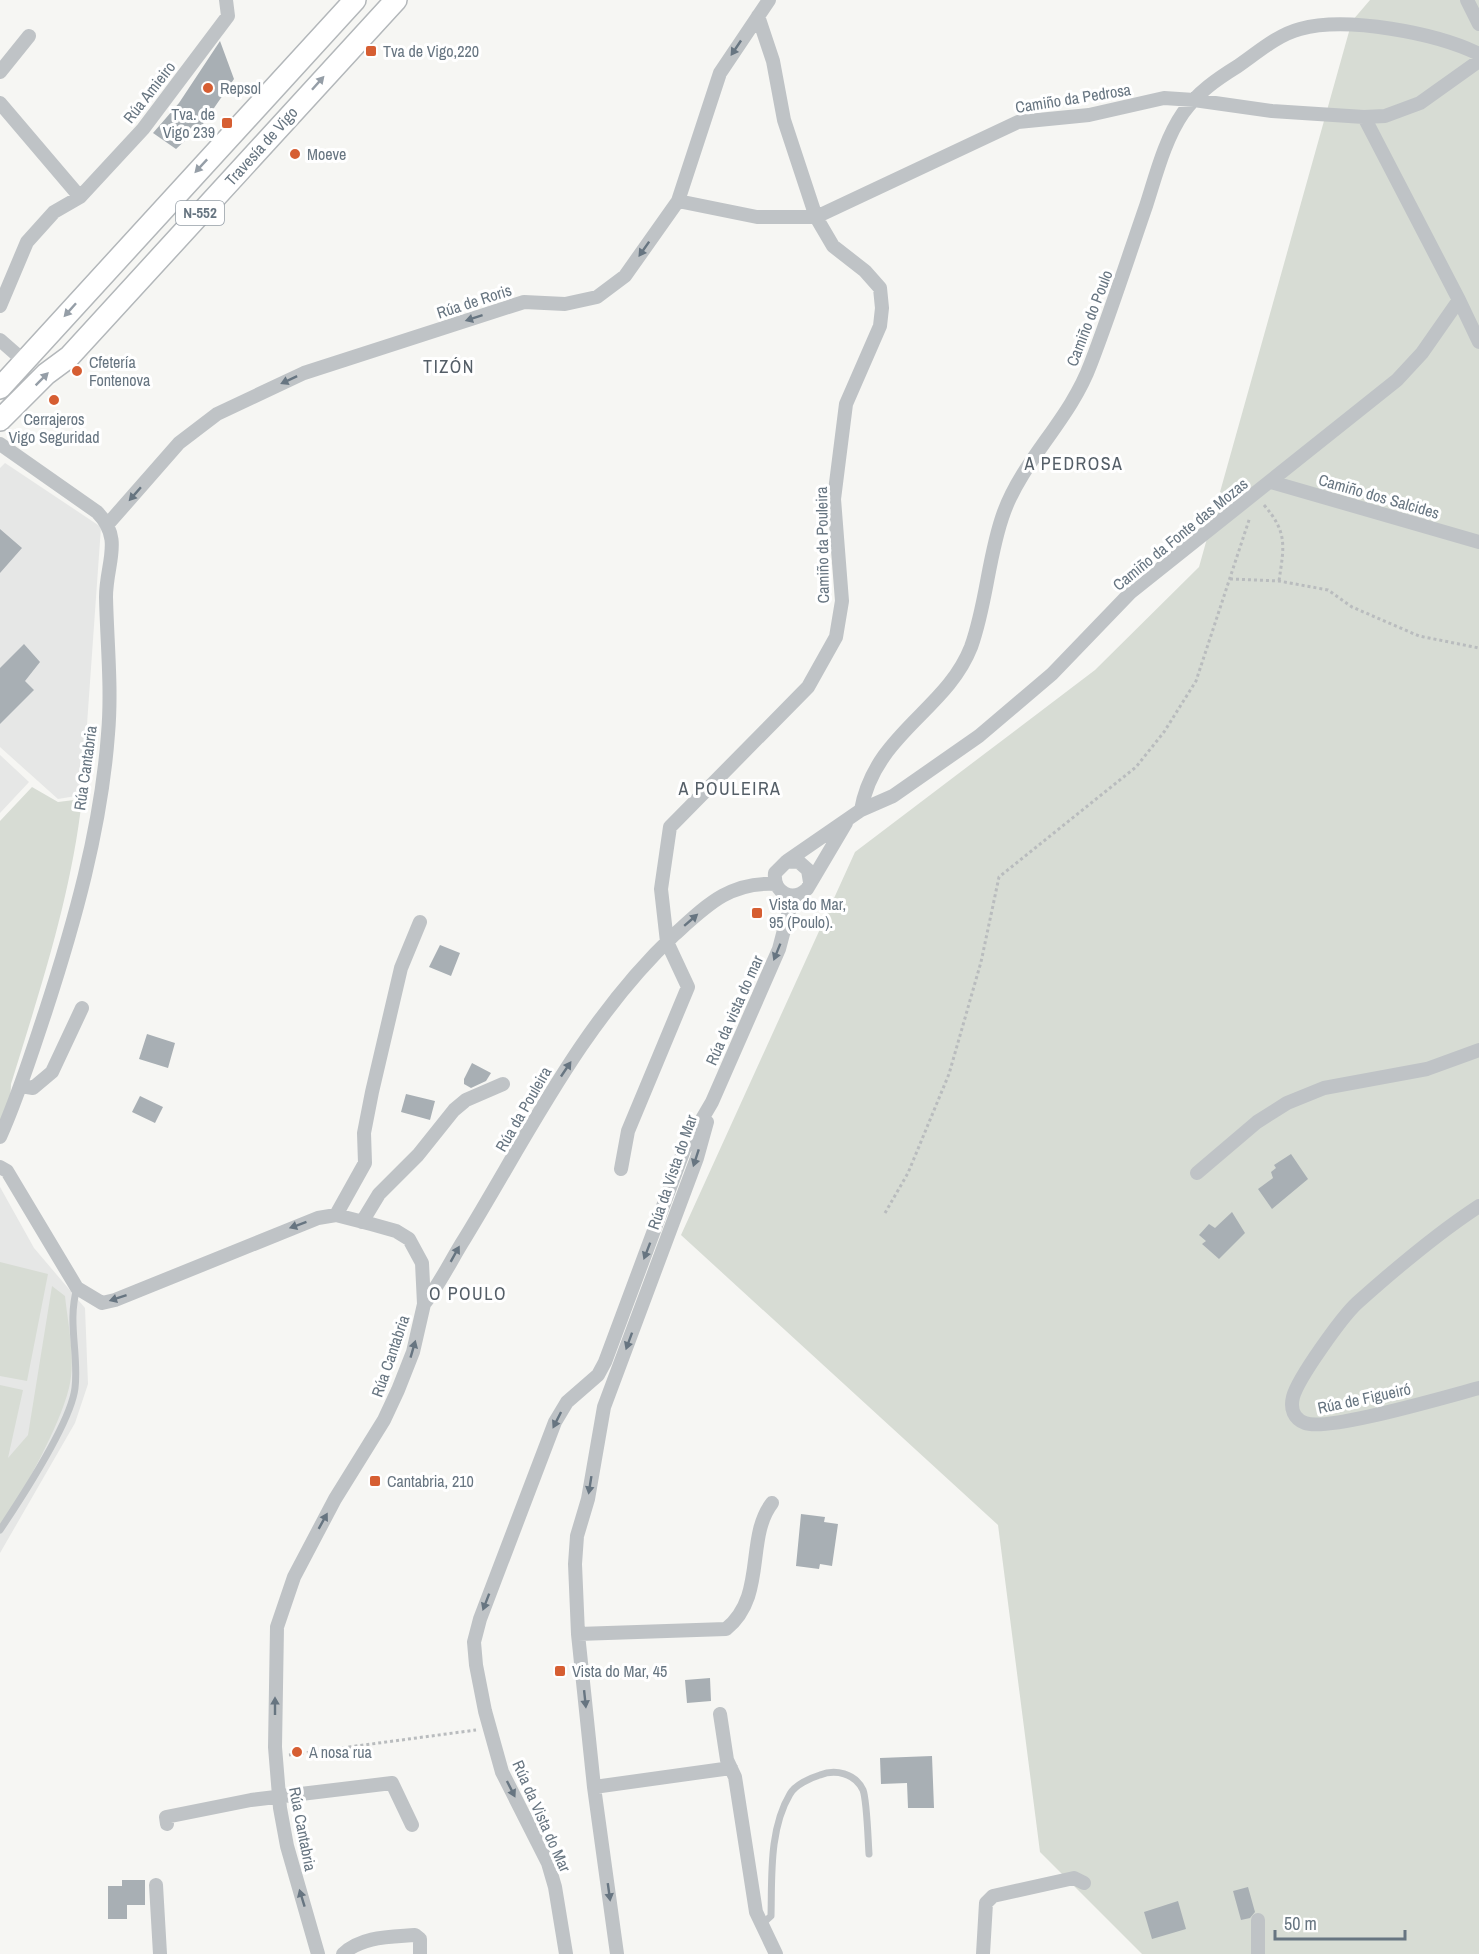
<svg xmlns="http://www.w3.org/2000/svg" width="1479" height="1954" viewBox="0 0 1479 1954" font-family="'Archivo Narrow',sans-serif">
	<rect width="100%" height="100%" fill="#f6f6f3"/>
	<path fill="#e6e7e6" d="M5 463 101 527 82 795 58 799 0 747V468Z
		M0 755 29 782 0 813Z
		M0 1187 34 1248 85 1308 88 1384 75 1423 0 1553Z"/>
	<path fill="#d7dcd4" d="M1370 0H1479V1954H1142L1040 1852 998 1525 681 1235 855 852 1095 670 1199 567 1352 21Z
		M32 787 58 802 82 799C71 897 40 990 11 1084L10 1104 0 1126V821Z
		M0 1262 48 1274 27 1381 0 1376Z
		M52 1286 65 1296C68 1325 76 1360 69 1388 58 1431 26 1483 6 1523L0 1527V1385L23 1390 8 1458 28 1435Z"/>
	<path fill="#a8afb4" d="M220 41 234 79 203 124 176 149 153 133 179 103Z
		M0 529 22 548 0 573Z
		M24 644 40 662 25 681 34 690 0 724V668Z
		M440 945 460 953 451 976 429 967Z
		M147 1034 175 1043 168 1068 139 1059Z
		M472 1063 491 1073 486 1081 471 1088 464 1084V1079Z
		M406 1094 435 1101 430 1120 401 1112Z
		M140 1096 163 1107 155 1123 132 1112Z
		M1291 1154 1308 1179 1272 1209 1258 1189 1273 1178 1271 1172 1276 1168 1274 1165Z
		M1232 1212 1245 1233 1219 1259 1202 1244 1206 1241 1199 1235 1209 1224 1215 1228Z
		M801 1514 825 1517 824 1522 838 1524 832 1566 820 1564 819 1569 796 1566Z
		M710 1678 711 1701 687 1703 685 1680Z
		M932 1756 934 1808H908L907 1783 881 1784 880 1758Z
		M122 1880H145V1905H127V1919H108V1886H122Z
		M1248 1887 1255 1912 1250 1918 1241 1920 1233 1891Z
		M1178 1901 1186 1929 1152 1939 1144 1912Z"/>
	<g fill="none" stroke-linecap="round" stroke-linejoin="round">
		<defs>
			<path id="primary" d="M0 388 355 0
				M0 420 46 374 69 357 396 0"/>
		</defs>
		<use href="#primary" stroke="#b3b7ba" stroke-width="24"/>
		<path stroke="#b9bcbe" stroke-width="3" stroke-dasharray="3 3" stroke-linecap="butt" d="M1264 505C1288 533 1284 546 1279 581
			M1230 579 1279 581 1328 590 1352 607 1419 636 1479 648
			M885 1213 908 1173 949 1074 981 962 999 877 1136 767 1164 732 1196 681 1250 517
			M289 1755 476 1730"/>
		<path stroke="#bfc3c6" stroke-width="7" d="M0 1530C20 1500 71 1422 75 1388 79 1354 67 1322 77 1288
			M761 1925 771 1916C772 1877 769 1829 790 1794 795 1785 810 1778 820 1775 835 1769 855 1773 863 1790 867 1801 868 1840 869 1854"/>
		<path stroke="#bfc3c6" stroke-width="14" d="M1467 0 1479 24
			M0 72 29 36
			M0 103 80 197
			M678 201 757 217H816L1018 122 1089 115 1164 98 1194 100 1272 111 1364 117 1385 116 1420 103 1479 61
			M1459 300 1479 342
			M0 306 27 242 54 212 80 197 143 129 228 16 226 0
			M0 340 24 361
			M0 444 97 512C124 539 106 563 106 597 107 642 112 689 108 734 101 829 74 924 45 1013 31 1055 18 1097 0 1137
			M1271 482 1479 542
			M108 524 179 443 217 414 304 373 524 302 565 304 597 297 625 276 678 201 720 73 769 0
			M861 810C875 733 946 711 971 647 987 603 988 555 1004 512 1024 458 1070 420 1091 363 1111 311 1128 258 1146 206 1156 175 1165 139 1183 113 1198 92 1217 79 1238 66 1257 53 1277 35 1300 29 1347 16 1436 33 1479 54
			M787 861 861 810 893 796 979 736 1052 674 1131 592 1397 380 1422 353 1459 300 1364 117
			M810 882 808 870 799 862 787 861 775 873C773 892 792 903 807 889L846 823
			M21 1086 33 1088 52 1072 82 1008
			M0 1167 7 1171 77 1288 102 1303 115 1300 318 1218 336 1215 371 1224 396 1231 409 1239 422 1263 424 1304 413 1352 398 1390 384 1420 335 1499 294 1577 277 1627 275 1747 280 1808 287 1846 318 1954
			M621 1169 628 1131 688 987 667 942 661 889 670 827 808 687 836 637 842 601 834 499 846 404 880 326 882 308 880 288 865 271 833 246 816 217 784 120 773 61 758 16
			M1197 1173 1257 1122 1287 1103 1324 1088 1427 1069 1479 1050
			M1479 1206C1436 1234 1395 1269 1357 1303 1342 1317 1298 1378 1293 1397 1290 1409 1294 1419 1305 1423 1328 1432 1448 1396 1479 1388
			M336 1215 365 1163 364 1133 372 1092 401 968 420 922
			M362 1222 379 1194 418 1155 454 1110 466 1100 503 1084
			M424 1304C440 1284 451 1260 465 1238 529 1133 583 1021 674 935 706 906 730 881 776 884
			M578 1634 726 1629C767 1596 745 1538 772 1503
			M720 1714 727 1760 735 1777 756 1912 776 1954
			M594 1787 731 1768
			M167 1824 166 1817 251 1800 392 1783 412 1825
			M156 1885 160 1954
			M343 1954C362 1936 390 1937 415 1935L420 1939V1954
			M566 1954 555 1887 548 1863 502 1772 485 1711 476 1665 474 1642 480 1619 555 1422 567 1402 598 1375 605 1362 684 1150 712 1102 779 949 793 896
			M617 1954 594 1787 578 1634 575 1564 577 1536 588 1499 604 1407 697 1158 707 1122
			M983 1954 986 1903 993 1896 1074 1878 1084 1883
			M1258 1954V1920"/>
		<use href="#primary" stroke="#fff" stroke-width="21"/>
	</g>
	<defs><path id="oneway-solid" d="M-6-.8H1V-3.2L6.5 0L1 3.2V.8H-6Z" transform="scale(1.5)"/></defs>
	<g fill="#677581">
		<use href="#oneway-solid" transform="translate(736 48) rotate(124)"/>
		<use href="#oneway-solid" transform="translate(644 249) rotate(125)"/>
		<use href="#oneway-solid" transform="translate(474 318) rotate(162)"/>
		<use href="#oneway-solid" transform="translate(289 380) rotate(155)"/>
		<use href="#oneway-solid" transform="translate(135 494) rotate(131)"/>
		<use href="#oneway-solid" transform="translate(691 920) rotate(-41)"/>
		<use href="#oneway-solid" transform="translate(777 952) rotate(112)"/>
		<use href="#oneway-solid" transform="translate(566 1069) rotate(-56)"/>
		<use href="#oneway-solid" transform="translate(696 1158) rotate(108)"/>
		<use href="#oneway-solid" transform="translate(298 1225) rotate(160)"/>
		<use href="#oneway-solid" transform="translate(647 1251) rotate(111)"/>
		<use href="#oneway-solid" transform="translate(455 1254) rotate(-61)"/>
		<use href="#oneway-solid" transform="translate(118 1298) rotate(162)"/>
		<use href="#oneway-solid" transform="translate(629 1341) rotate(110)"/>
		<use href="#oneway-solid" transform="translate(413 1349) rotate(-74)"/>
		<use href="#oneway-solid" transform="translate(557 1420) rotate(117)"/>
		<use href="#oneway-solid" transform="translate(590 1485) rotate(99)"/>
		<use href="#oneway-solid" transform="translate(323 1521) rotate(-61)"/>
		<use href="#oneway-solid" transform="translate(486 1602) rotate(111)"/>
		<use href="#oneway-solid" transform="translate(585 1699) rotate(84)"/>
		<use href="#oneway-solid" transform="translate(275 1706) rotate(-90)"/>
		<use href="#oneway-solid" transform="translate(511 1789) rotate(63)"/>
		<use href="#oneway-solid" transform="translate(609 1892) rotate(82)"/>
		<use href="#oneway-solid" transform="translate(302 1898) rotate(-107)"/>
	</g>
	<g fill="#959ea7">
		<use href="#oneway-solid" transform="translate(318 83) rotate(-48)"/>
		<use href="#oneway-solid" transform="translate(201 166) rotate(133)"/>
		<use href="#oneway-solid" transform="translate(70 310) rotate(132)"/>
		<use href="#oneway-solid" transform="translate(42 379) rotate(-45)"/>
	</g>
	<g fill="#d65e32" stroke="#fff" stroke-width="2">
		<rect x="365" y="45" width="12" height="12" rx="3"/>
		<circle cx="208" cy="88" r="6"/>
		<rect x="221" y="117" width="12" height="12" rx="3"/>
		<circle cx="295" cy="154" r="6"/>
		<circle cx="77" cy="371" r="6"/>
		<circle cx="54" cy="400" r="6"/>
		<rect x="751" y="907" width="12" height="12" rx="3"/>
		<rect x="369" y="1475" width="12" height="12" rx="3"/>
		<rect x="554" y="1665" width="12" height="12" rx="3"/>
		<circle cx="297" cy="1752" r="6"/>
	</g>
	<g text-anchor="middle" stroke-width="6" stroke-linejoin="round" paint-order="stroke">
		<rect fill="#fff" stroke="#959ea7" stroke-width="1.5" x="176" y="201" width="48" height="24" rx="4.5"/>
		<g font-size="15" font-weight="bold" fill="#677581">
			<text x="200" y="218">N-552</text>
		</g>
		<g font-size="16" fill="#677581" stroke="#fff" text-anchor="start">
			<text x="383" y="57">Tva de Vigo,220</text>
			<text x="220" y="94">Repsol</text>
			<text x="215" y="120" text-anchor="end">Tva. de<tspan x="215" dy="18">Vigo 239</tspan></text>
			<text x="307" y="160">Moeve</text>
			<text x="89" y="368">Cfetería<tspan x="89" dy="18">Fontenova</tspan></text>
			<text x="54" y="425" text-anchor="middle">Cerrajeros<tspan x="54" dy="18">Vigo Seguridad</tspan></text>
			<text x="769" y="910">Vista do Mar,<tspan x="769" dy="18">95 (Poulo).</tspan></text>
			<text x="387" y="1487">Cantabria, 210</text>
			<text x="572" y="1677">Vista do Mar, 45</text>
			<text x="309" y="1758">A nosa rua</text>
		</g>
		<g font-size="16" fill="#677581" stroke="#fff">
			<text transform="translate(149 92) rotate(-52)" y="6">Rúa Amieiro</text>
			<text transform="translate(1073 98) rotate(-9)" y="6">Camiño da Pedrosa</text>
			<text transform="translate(261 146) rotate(-48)" y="6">Travesía de Vigo</text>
			<text transform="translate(474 301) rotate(-18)" y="6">Rúa de Roris</text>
			<text transform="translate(1089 318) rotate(-69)" y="6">Camiño do Poulo</text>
			<text transform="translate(1379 496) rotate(16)" y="6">Camiño dos Salcides</text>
			<text transform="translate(1180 534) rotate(-39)" y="6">Camiño da Fonte das Mozas</text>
			<text transform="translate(822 545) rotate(-91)" y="6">Camiño da Pouleira</text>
			<text transform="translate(85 768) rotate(-82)" y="6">Rúa Cantabria</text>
			<text transform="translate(734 1010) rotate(-66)" y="6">Rúa da vista do mar</text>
			<text transform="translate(523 1109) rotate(-60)" y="6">Rúa da Pouleira</text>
			<text transform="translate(672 1172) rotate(-71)" y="6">Rúa da Vista do Mar</text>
			<text transform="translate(390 1356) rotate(-71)" y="6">Rúa Cantabria</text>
			<text transform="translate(1364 1398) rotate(-12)" y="6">Rúa de Figueiró</text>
			<text transform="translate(542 1816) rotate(66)" y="6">Rúa da Vista do Mar</text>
			<text transform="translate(303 1829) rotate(79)" y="6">Rúa Cantabria</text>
		</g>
		<g font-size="18" letter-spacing="1.5" fill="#545e67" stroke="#fff">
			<text x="449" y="373">TIZÓN</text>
			<text x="1074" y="470">A PEDROSA</text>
			<text x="730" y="795">A POULEIRA</text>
			<text x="468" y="1300">O POULO</text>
		</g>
	</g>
	<path d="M1275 1930v9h130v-9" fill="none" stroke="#677581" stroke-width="3"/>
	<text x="1284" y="1930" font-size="18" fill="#677581" stroke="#ffffff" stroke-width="4.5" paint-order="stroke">50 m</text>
</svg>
